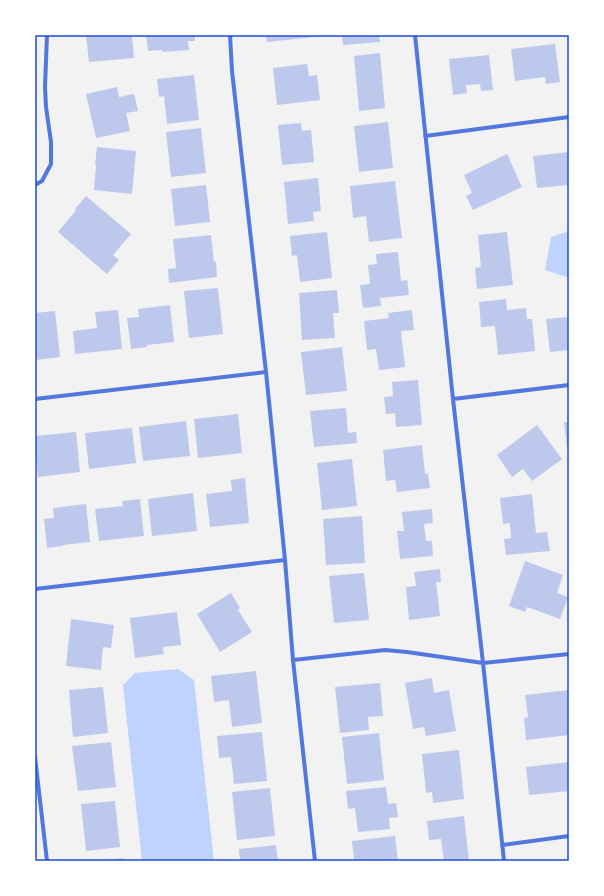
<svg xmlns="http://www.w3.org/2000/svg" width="604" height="896" viewBox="0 0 604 896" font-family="Roboto,sans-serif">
	<rect width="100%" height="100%" fill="#f2f2f2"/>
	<path fill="#bfd3fe" d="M569 231V278L545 270 551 237Z
		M178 669 194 680 214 861H142L123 685 135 673Z"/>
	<path fill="#bdc9ec" d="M86 35H132L134 58 89 62Z
		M146 35H195V41H188L189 50 162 52V50L148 51Z
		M266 35H314V37L267 42Z
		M342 35H379L380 42 343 45Z
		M555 44 560 82 546 84 545 77 515 81 511 49Z
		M380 53 385 108 359 111 354 56Z
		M489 55 493 90 481 91 480 84 466 85 467 93 453 95 449 59Z
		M307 64 309 76 317 75 320 100 277 105 273 68Z
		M194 75 199 120 167 124 164 96 159 97 157 79Z
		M117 87 119 97 134 94 138 111 126 113 130 131 96 138 86 94Z
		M388 122 393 168 359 172 354 126Z
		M301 123 302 131 311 130 314 162 282 165 278 125Z
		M201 128 206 173 171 177 166 132Z
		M97 147 136 151 132 194 94 190 96 165H95Z
		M569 152V185L537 188 533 156Z
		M507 154 522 187 473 210 466 196 472 193 464 175Z
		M318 178 321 211 313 212 314 221 288 224 284 182Z
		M395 181 402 238 369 242 366 216 353 218 350 186Z
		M206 185 210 222 175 226 171 189Z
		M86 196 131 234 113 255 119 260 107 274 58 232 76 210 75 209Z
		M327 232 332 278 300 282 297 255 292 256 290 236Z
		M507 232 513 285 477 289 475 268 481 267 478 235Z
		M211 235 214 262 216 261 217 277 169 283 168 269 176 268 173 239Z
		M398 252 401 281 407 280 409 295 380 298 381 306 363 308 360 285 370 284 368 265 377 264 376 254Z
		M218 288 223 334 189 338 184 291Z
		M337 290 339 313H333L335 338 302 340 299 293Z
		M506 299 507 310 526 308 527 319H532L535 351 498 355 495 326 481 327 479 302Z
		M170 305 174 342 147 345V347L131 349 127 318 139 317 138 309Z
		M118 310 122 349 75 354 73 331 97 328 95 312Z
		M412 310 414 330 401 331 405 367 379 370 376 349 367 350 364 321 389 318 388 313Z
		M55 311 60 357 35 360V313Z
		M569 317V350L550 352 546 319Z
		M342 347 347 391 306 395 301 352Z
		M418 380 422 425 396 427 395 413 386 414 384 397 393 396 392 382Z
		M346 408 348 433 356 432 357 443 314 447 310 411Z
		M238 414 242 453 198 458 194 419Z
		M186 421 190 456 143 461 139 427Z
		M564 422H569V447L567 448Z
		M537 425 562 459 532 481 523 469 512 477 497 455Z
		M132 428 136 463 89 469 85 433Z
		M76 432 80 472 38 477 35 447V436Z
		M422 445 425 474 428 473 430 488 397 492 395 480 386 481 383 450Z
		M352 459 357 506 322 510 317 463Z
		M245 478 249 523 210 527 206 494 232 491 231 480Z
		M193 493 197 531 152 536 148 499Z
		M532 494 536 533 547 532 550 551 506 555 504 539 511 538 510 523 503 524 500 498Z
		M140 499 144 536 99 541 95 509 123 506 122 501Z
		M86 504 90 542 63 545V546L47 548 44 519 54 518 53 508Z
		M432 509 433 523 424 524 426 541H432L433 556 400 559 397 531H404L402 512Z
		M362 516 365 563 326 565 323 519Z
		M525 561 563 575 557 593 568 597 560 619 527 607 525 612 509 606Z
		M440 569 441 582H436L440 616 409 620 406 587 416 586 414 572Z
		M364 573 369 620 334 623 329 576Z
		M231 593 240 608 238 610 252 632 220 652 197 614Z
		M177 612 181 645 163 647 164 654 135 658 130 618Z
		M71 619 114 625 111 648 103 647 101 670 66 666Z
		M256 671 262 723 232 727 229 700 214 702 211 676Z
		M432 678 434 693 449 690 456 731 426 736 424 727 413 729 405 683Z
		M380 683 383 716 368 717 369 730 340 733 335 687Z
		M103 687 108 733 73 737 69 690Z
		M569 690V735L526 740 524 718 528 717 525 695Z
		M262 732 267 781 234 784 231 757 219 758 217 736Z
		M379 733 384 780 347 784 342 737Z
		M111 742 116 787 78 791 72 746Z
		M459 750 464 799 433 803 432 792 426 793 422 754Z
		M569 762V791L529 795 526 767Z
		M386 787 388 804 396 803 398 817 389 818 390 829 358 832 355 808 348 809 346 791Z
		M270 788 275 836 237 840 232 792Z
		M115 801 120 847 86 851 81 804Z
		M464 816 469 861H444L441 839 429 840 427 821Z
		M395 836 398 861H360L359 859 354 860 352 841Z
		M276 845 278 861H240L239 849Z
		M124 858 125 861H104V860Z"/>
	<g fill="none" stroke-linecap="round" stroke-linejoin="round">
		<path stroke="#5277de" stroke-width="4" d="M230 35 232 71 266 372 285 560 293 660 315 861
			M415 35 453 399 483 663 504 861
			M425 136 569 117
			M35 185 42 181 51 164V142L46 107 45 87 47 35
			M35 399 266 372
			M453 399 569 385
			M35 589 285 560
			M293 660 385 650 407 652 483 663 569 654
			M35 757 47 861
			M502 845 569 836"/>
	</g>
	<rect width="604" height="896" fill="none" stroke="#ffffff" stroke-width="72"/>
	<rect x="36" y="36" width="532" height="824" fill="none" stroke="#1d4ed8" stroke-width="1.5"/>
</svg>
